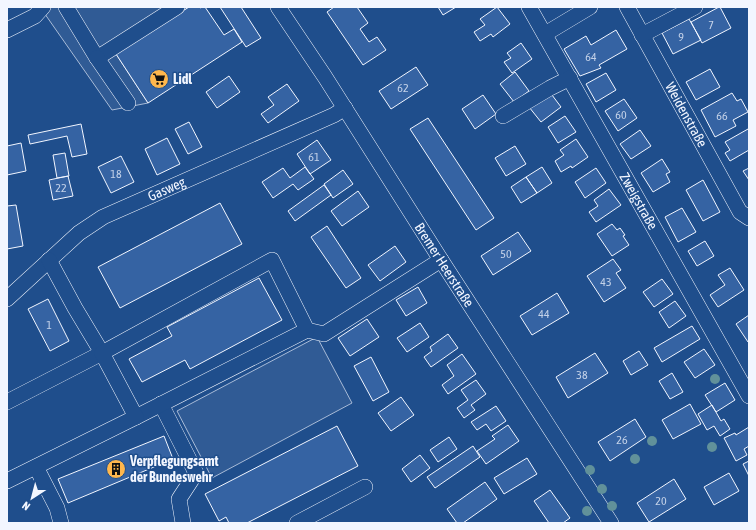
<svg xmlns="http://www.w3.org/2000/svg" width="756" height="530" viewBox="0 0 756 530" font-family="'Asap Condensed',sans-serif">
	<rect width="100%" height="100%" fill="#1f4e8c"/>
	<path fill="#305b95" stroke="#a8bbd7" d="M40 7H189L116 54 148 103 112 110Z
		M317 337 352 403 212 478 177 411Z"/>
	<path fill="#3563a3" stroke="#f2f6ff" d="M189 7H199L200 8 202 7H205L224 35 234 29 242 42 148 103 116 54Z
		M220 7H241L261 38 246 47Z
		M334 7H357L368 23 360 29 369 42 377 37 386 50 363 65 327 12Z
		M438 7H456L443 15Z
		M497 7 510 24 493 37 491 34 480 41 474 32 485 25 480 19Z
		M719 7H720L731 28 702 43 691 22Z
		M689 19 701 40 673 54 662 33Z
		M616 30 627 49 599 65 601 68 580 76 564 49 586 36 591 45Z
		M521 43 532 59 512 73 504 62 511 58 507 53Z
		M416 67 428 85 391 109 379 91Z
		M710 69 720 87 696 100 686 82Z
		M515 72 529 91 514 102 500 84Z
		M606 73 616 90 596 102 586 84Z
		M229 76 240 92 217 108 206 92Z
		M287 84 299 101 268 123 261 114 274 105 268 97Z
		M549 91 561 107 541 122 529 107Z
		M732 93 737 101 741 99 748 112 733 120 736 126 715 137 701 110Z
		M483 95 496 114 475 129 462 109Z
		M624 99 637 118 618 131 605 111Z
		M565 116 576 132 558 143 548 127Z
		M428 118 494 218 476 230 410 129Z
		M189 122 202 147 188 154 175 129Z
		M81 124 87 154 72 157 67 136 30 144 28 135Z
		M748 129 749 131V150L730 161 725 153 730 150 725 142Z
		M640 130 651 146 631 159 620 144Z
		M167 138 180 164 157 175 145 149Z
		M576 139 588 157 572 168 571 166 561 172 555 161 564 155 560 150Z
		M317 140 331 160 310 174 297 154Z
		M21 143 26 171 7 175V146Z
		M515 146 526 164 506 176 495 158Z
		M65 153 69 176 57 178 53 155Z
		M121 156 134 182 111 193 98 167Z
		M662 159 670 172 666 174 670 182 653 192 641 173Z
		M305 167 314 179 298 190 293 184 273 198 262 182 283 168 290 178Z
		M542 167 552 183 537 193 526 177Z
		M596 168 606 183 585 198 575 182Z
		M749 168V180L743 171Z
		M343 170 353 184 333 198 324 184Z
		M68 176 73 196 53 200 49 180Z
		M526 177 537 193 521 203 511 187Z
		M703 180 720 212 703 221 686 190Z
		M324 185 331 195 295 221 288 211Z
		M609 189 621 205 596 222 589 212 598 206 594 200Z
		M358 191 369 207 342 226 331 211Z
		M220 203 242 244 120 308 98 267Z
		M16 205 23 246 7 249V206Z
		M682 208 696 232 678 242 665 217Z
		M612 224 617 230 620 228 625 235 623 236 629 245 612 256 597 234Z
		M327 226 361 278 346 288 311 237Z
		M518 232 531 251 493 275 481 256Z
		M705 241 714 256 697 266 688 251Z
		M395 246 406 262 380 281 368 265Z
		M613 259 621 270 616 273 626 288 604 302 587 276Z
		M730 268 744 290 718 307 710 295 725 285 718 275Z
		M259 278 282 320 190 369 185 360 142 382 129 359 172 336 167 327Z
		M662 279 673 294 654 307 643 292Z
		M418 287 427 303 406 316 396 300Z
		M557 293 569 313 532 335 520 316Z
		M48 299 69 341 50 351 28 309Z
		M675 301 686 316 669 328 659 312Z
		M749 315V341L748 342 736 324Z
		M367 319 379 337 350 356 338 338Z
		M420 323 429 337 407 352 397 338Z
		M692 326 700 339 662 362 654 348Z
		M448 334 458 348 431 367 424 357 432 351 430 347Z
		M704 349 715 365 695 378 684 362Z
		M639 351 648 365 631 375 623 361Z
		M595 353 608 373 568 398 556 377Z
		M462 354 476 374 448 394 442 385 454 376 447 365Z
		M371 357 389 392 373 401 354 366Z
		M672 373 683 392 670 399 659 381Z
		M476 380 486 394 471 405 475 410 464 418 457 408 468 400 461 390Z
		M725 383 735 400 716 412 705 395Z
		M401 397 414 415 391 431 378 413Z
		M690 404 701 424 673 439 662 420Z
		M712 405 721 421 724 419 730 429 720 436 714 426 707 430 698 414Z
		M496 406 506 421 491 431 486 424 477 430 471 422Z
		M635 419 646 437 610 461 598 442Z
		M508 425 519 441 486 464 477 451 495 439 492 436Z
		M337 426 358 466 247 523H229L226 517 219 521 205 494Z
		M749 427V446L744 449 747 455 736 461 724 438 735 433 736 435Z
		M164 436 173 459 68 503 58 479Z
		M449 437 457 449 438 462 430 450Z
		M473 446 480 457 435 488 427 477Z
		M420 455 430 468 411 482 402 469Z
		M527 458 537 474 504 494 494 478Z
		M749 461V476L743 464Z
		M729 473 739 491 714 505 704 487Z
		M674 479 686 499 649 522 637 503Z
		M485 482 497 499 463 523H457L447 509Z
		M550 490 570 518 563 523H549L534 501Z"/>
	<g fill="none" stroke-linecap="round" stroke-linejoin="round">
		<defs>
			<g id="minor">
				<path d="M66 7 97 58 177 7"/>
				<path id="s1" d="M278 7 325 77 441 260 611 523"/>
				<path id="s2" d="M529 7 749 396"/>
				<path id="s3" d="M627 7 740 212 749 218"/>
				<path d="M7 30 35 16 43 7"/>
				<path d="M545 34 590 7"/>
				<path d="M642 35 695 7"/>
				<path d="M97 58 128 103"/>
				<path d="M503 116 550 88 570 78"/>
				<path id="s4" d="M7 299 79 233 103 217 334 115 345 108"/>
				<path d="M7 402 102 353 75 308 49 260"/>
				<path d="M161 404 196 473 179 499 183 523"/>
				<path d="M136 417 307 330 324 334 441 260"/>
				<path d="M36 467 57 508 61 523"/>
				<path d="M7 481 136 417 102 353 272 260 307 330"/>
				<path d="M297 523 365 487"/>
			</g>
		</defs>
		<use href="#minor" stroke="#f2f6ff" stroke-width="16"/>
		<use href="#minor" stroke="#1f4e8c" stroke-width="15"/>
	</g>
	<g fill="#61919a">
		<circle cx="715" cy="379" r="5"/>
		<circle cx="652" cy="441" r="5"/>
		<circle cx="712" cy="447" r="5"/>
		<circle cx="635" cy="459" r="5"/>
		<circle cx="590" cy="470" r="5"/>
		<circle cx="602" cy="489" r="5"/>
		<circle cx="612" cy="506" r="5"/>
		<circle cx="587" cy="511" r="5"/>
	</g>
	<defs>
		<symbol id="supermarket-disc" viewBox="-11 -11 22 22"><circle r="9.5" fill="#ffb74d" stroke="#1f4e8c"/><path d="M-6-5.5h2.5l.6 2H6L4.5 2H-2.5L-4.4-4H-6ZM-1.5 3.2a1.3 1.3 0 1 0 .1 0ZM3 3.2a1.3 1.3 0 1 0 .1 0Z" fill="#111"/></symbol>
		<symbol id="building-disc" viewBox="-11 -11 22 22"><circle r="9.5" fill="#ffb74d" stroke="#1f4e8c"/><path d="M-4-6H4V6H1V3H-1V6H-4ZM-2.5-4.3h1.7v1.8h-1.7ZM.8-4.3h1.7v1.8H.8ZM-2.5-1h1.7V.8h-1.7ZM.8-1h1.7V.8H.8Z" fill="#111"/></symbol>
	</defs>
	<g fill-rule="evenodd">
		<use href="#supermarket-disc" x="148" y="68" width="22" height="22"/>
		<use href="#building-disc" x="105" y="458" width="22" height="22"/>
	</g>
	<g text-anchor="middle" stroke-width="3" stroke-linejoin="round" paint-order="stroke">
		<g font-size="12" fill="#c3d1e8">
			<text x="711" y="29">7</text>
			<text x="681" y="41">9</text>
			<text x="591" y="61">64</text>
			<text x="403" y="92">62</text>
			<text x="621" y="119">60</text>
			<text x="722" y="120">66</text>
			<text x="314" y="161">61</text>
			<text x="116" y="178">18</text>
			<text x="61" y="192">22</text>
			<text x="506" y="258">50</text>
			<text x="606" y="286">43</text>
			<text x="544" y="318">44</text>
			<text x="49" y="329">1</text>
			<text x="582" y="379">38</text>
			<text x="622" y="444">26</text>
			<text x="661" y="505">20</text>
		</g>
		<g font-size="14" font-weight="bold" fill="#f2f6ff" stroke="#1f4e8c" text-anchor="start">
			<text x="173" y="84">Lidl</text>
			<text x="130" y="466">Verpflegungsamt<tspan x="130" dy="16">der Bundeswehr</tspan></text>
		</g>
		<g font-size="14" fill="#f2f6ff" stroke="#1f4e8c">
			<text dy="5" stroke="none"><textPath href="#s3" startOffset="123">Weidenstraße</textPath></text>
			<text dy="5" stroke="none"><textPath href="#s4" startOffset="196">Gasweg</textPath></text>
			<text dy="5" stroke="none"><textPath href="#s2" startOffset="223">Zweigstraße</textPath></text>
			<text dy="5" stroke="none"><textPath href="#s1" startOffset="307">Bremer Heerstraße</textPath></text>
		</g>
	</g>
	<rect width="756" height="530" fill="none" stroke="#f2f6ff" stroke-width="16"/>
	<g transform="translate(32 498) rotate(216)" stroke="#1f4e8c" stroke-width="3" paint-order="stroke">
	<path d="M0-3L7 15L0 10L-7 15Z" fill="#f2f6ff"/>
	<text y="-6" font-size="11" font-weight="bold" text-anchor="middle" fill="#f2f6ff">N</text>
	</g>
</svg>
